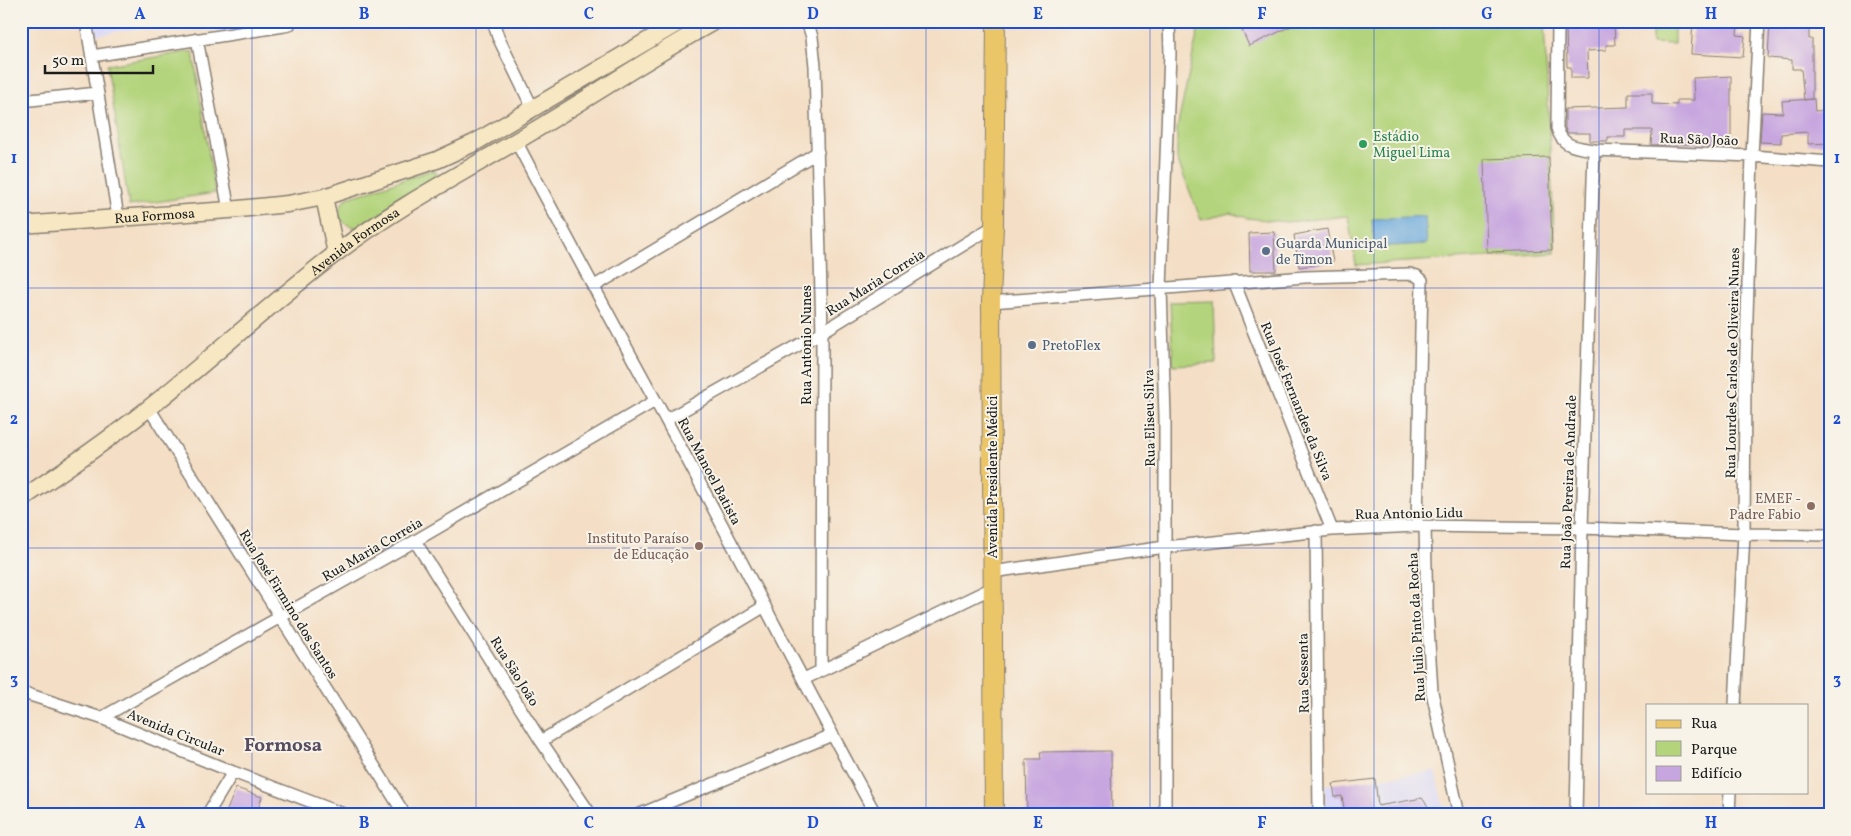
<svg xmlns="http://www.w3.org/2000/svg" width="1851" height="836" viewBox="0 0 1851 836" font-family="Vollkorn,serif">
	<rect width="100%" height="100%" fill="#f7f3e8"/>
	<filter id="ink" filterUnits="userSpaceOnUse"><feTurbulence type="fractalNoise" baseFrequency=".02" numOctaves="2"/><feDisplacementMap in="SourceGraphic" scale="10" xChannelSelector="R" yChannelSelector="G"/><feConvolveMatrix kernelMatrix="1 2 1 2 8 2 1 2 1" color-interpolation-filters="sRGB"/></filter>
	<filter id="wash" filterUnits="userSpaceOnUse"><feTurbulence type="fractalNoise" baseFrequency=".0096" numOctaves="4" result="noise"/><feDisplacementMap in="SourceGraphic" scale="20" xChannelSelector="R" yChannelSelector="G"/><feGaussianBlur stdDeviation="1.12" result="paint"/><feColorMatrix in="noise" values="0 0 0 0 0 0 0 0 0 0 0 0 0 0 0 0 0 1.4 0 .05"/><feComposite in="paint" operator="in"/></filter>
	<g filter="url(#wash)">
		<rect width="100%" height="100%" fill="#f4dfc6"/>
		<path fill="#d9d7f8" d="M93 21H184L95 35Z
			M1435 771 1445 815H1325V785Z"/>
		<path fill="#b3d47b" stroke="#68784c" d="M1200 21H1544L1555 253 1356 265 1348 216 1287 222 1247 218 1230 213 1201 220 1177 159V129Z
			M1652 21H1674V44L1652 43Z
			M193 51 215 193 129 206 107 65Z
			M432 170 437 173 439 180 357 228C339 224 334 214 345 199Z
			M1214 301 1216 363 1173 365 1170 302Z"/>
		<path fill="#68a7db" stroke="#42627c" d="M1425 216 1427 244 1374 247 1372 219Z"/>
		<g id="blocks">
			<path fill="#c7a5df" d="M1261 21H1302L1249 46 1242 30Z
				M1614 21 1615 45H1606V50L1587 51 1588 78H1571V67H1567L1566 22Z
				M1693 21H1738L1737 35 1745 36 1743 57 1691 54Z
				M1770 21H1809V39H1812V99L1804 100 1801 69H1792V60L1768 58Z
				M1731 76V143L1651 145 1652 130H1625V137H1608V141H1590V133H1567L1565 128V109L1628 107V93H1652V104L1677 105V100H1694L1693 78Z
				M1814 99 1815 111 1827 110 1828 122H1830V143L1808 144V132L1781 134V143L1760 142 1762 112 1783 113 1782 101Z
				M1549 157 1552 250 1487 252 1484 159Z
				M1327 229 1333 262 1299 267 1294 235Z
				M1274 232 1276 271H1250L1249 233Z
				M1111 751 1112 815H1027L1026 759H1041L1040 752Z
				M1375 779 1378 806 1422 798 1434 815H1345L1342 796 1335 797 1333 784Z
				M236 788 262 797 256 815H225Z"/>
		</g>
	</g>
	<g filter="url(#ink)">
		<use href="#blocks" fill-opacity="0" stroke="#887e71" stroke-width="1"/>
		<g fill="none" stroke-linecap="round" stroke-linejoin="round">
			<defs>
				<path id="street" d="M86 21 118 217
					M493 21 498 37 533 109
					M807 21 812 37 815 66 822 332 821 670
					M1558 21 1557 128C1562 147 1576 147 1594 150L1752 156 1830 162
					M197 39 229 210
					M92 56 284 26 289 25 291 21
					M21 101 98 93
					M516 141C565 235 616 328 667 422 738 552 804 685 876 815
					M1234 282 1332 530
					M593 287 818 152
					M991 302 1305 277 1410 274 1417 276 1422 280 1417 526
					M149 408 405 815
					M666 420 822 332 994 226
					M1425 526 1427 610 1432 692 1459 815
					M1316 531 1319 815
					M415 541 541 741 591 815
					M992 572 1165 547 1332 530 1417 526 1582 528 1744 534 1830 535
					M804 679 992 588
					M21 692 101 718 233 772 346 815
					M1735 705 1744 534 1745 380 1752 156 1759 21
					M101 718 415 541 655 401
					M541 741 765 606
					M207 815 233 772
					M638 815 832 735
					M1165 815V417L1161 288 1170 53 1169 21
					M1576 815 1582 528 1594 150
					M1729 815 1730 792"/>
				<g id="secondary">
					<path d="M324 197 336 253"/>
					<path id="s1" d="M21 225 229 210 288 204 324 197 437 160 474 143 681 21"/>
					<path id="s2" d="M21 499C65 470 108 440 149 408 212 358 271 303 335 254 396 207 464 172 530 133 592 96 652 56 715 21"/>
				</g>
				<path id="primary" d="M994 815 991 302 994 226 996 21"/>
			</defs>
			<use href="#street" stroke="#887e71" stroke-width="14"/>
			<use href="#secondary" stroke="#887e71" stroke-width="19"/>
			<use href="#primary" stroke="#887e71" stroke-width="20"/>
			<use href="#street" stroke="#fff" stroke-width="11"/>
			<use href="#secondary" stroke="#f7e8c3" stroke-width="16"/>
			<use href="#primary" stroke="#ebc669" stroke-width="18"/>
		</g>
	</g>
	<path fill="none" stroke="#1d4ed8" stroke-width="1" stroke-opacity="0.55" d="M252 21V815M476 21V815M701 21V815M926 21V815M1150 21V815M1374 21V815M1599 21V815M21 288H1830M21 548H1830"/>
	<circle fill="#2e9e5b" stroke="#f7f3e8" stroke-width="2" cx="1363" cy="144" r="5"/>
	<g fill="#5c6f8a" stroke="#f7f3e8" stroke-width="2">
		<circle cx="1266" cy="251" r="5"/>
		<circle cx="1032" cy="345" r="5"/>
	</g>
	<g fill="#8d6e63" stroke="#f7f3e8" stroke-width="2">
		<circle cx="1811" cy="506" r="5"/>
		<circle cx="699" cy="546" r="5"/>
	</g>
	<g text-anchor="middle" stroke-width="4" stroke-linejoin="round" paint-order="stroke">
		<g font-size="14" fill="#27864d" stroke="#f7f3e8" text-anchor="start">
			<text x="1373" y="141">Estádio<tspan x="1373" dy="16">Miguel Lima</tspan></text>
		</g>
		<g font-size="14" fill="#1c1c1c" stroke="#f7f3e8">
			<text transform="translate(1699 139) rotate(2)" y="5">Rua São João</text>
			<text dy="5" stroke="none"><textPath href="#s1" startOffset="134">Rua Formosa</textPath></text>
			<text dy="5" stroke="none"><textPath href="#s2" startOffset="422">Avenida Formosa</textPath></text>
			<text transform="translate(875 282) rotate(-32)" y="5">Rua Maria Correia</text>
			<text transform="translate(806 345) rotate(-90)" y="5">Rua Antonio Nunes</text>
			<text transform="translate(1732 363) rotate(-89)" y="5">Rua Lourdes Carlos de Oliveira Nunes</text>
			<text transform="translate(1297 401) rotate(68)" y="5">Rua José Fernandes da Silva</text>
			<text transform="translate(1149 418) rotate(-91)" y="5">Rua Eliseu Silva</text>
			<text transform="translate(710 471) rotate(62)" y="5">Rua Manoel Batista</text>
			<text transform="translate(992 477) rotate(-90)" y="5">Avenida Presidente Médici</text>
			<text transform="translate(1568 482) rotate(-88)" y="5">Rua João Pereira de Andrade</text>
			<text transform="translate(1409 513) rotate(-1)" y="5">Rua Antonio Lidu</text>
			<text transform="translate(372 549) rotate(-30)" y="5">Rua Maria Correia</text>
			<text transform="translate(289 604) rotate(58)" y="5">Rua José Firmino dos Santos</text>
			<text transform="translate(1416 627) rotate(-93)" y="5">Rua Julio Pinto da Rocha</text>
			<text transform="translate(515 671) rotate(58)" y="5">Rua São João</text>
			<text transform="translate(1303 673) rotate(-91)" y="5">Rua Sessenta</text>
			<text transform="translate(176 732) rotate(22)" y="5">Avenida Circular</text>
		</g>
		<g font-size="14" fill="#4e5e75" stroke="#f7f3e8" text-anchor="start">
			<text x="1276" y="248">Guarda Municipal<tspan x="1276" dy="16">de Timon</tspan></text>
			<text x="1042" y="350">PretoFlex</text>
		</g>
		<g font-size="14" fill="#785e54" stroke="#f7f3e8" text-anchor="end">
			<text x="1801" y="503">EMEF -<tspan x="1801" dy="16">Padre Fabio</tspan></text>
			<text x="689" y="543">Instituto Paraíso<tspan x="689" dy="16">de Educação</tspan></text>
		</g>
		<g font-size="19" font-weight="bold" fill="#584c60" stroke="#f7f3e8">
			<text x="283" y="751">Formosa</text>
		</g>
	</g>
	<rect width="1851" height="836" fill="none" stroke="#f7f3e8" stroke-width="55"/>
	<rect x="1646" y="704" width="162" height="90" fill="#f7f3e8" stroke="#9f9d96"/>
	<rect x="1656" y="720" width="25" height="8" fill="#ebc669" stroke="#9f9d96"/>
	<text x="1691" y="728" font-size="15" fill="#1c1c1c">Rua</text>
	<rect x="1656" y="741" width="25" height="15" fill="#b3d47b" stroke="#9f9d96"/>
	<text x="1691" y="754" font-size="15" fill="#1c1c1c">Parque</text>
	<rect x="1656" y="766" width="25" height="15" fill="#c7a5df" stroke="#9f9d96"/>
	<text x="1691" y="778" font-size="15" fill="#1c1c1c">Edifício</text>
	<path d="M45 65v8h108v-8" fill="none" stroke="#1c1c1c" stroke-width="2.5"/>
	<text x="52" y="65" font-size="15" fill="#1c1c1c" stroke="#f7f3e8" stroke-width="4" paint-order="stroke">50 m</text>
	<rect x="28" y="28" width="1796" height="780" fill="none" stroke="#1d4ed8" stroke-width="2"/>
	<g font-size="16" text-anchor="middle" font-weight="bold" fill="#1d4ed8">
		<text x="140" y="19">A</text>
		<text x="364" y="19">B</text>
		<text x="589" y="19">C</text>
		<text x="813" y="19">D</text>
		<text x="1038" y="19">E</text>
		<text x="1262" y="19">F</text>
		<text x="1487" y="19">G</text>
		<text x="1711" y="19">H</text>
		<text x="14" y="163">1</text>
		<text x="1837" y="163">1</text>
		<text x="14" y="424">2</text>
		<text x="1837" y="424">2</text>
		<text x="14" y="684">3</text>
		<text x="1837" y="684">3</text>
		<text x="140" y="828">A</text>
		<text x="364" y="828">B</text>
		<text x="589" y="828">C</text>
		<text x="813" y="828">D</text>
		<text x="1038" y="828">E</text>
		<text x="1262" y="828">F</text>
		<text x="1487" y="828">G</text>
		<text x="1711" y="828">H</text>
	</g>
</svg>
